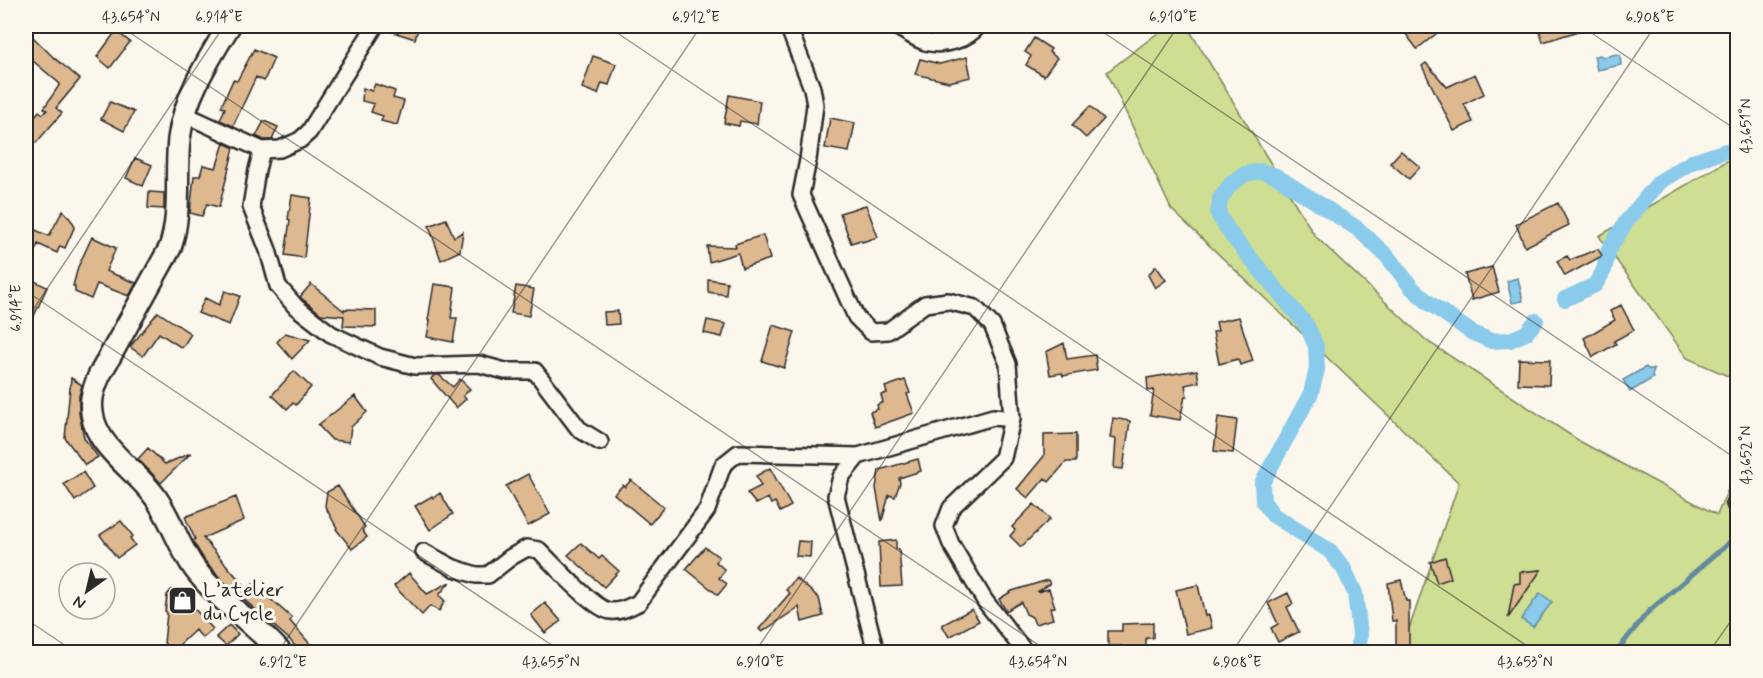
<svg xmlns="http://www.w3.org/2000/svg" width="1763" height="678" viewBox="0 0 1763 678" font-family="Mynerve,sans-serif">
	<rect width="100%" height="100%" fill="#fbf7ec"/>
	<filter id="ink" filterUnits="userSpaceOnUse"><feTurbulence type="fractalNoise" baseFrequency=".0167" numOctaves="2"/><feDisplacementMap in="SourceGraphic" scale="12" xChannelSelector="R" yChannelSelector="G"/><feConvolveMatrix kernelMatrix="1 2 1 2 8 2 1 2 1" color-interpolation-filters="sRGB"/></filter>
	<g filter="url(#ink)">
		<path fill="#cede92" stroke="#7c845e" stroke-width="1.5" d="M1167 26H1187L1315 236 1427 341 1581 442 1717 515 1737 468V652H1401L1459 483 1171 209 1107 72Z
			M1737 155V380L1687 358 1599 236Z"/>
		<path fill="#8acaeb" stroke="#648a9e" stroke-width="1.5" d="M1617 54 1620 55 1621 65 1597 70 1594 56 1600 55 1603 57Z
			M1518 278 1523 301 1512 303 1507 281Z
			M1646 367 1648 369H1652L1654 370 1652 376 1653 378 1630 392 1623 380Z
			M1540 593 1552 602 1533 627 1521 619Z"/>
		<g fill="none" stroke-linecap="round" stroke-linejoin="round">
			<path stroke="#648a9e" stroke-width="5" d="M1616 652 1648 612 1738 535"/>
			<path stroke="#8acaeb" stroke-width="16" d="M1565 299 1595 285 1604 270 1609 249 1626 222 1659 182 1692 162 1738 147
				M1358 652 1360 635 1355 593 1344 569 1330 551 1273 515 1263 501 1262 483 1311 393 1317 369 1316 346 1307 326 1232 236 1218 214 1220 199 1231 184 1245 174 1261 171 1276 176 1358 229 1387 256 1412 288 1429 303 1471 332 1491 341 1510 340 1526 333 1536 321"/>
		</g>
		<path fill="#deb88f" stroke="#2b2b2b" stroke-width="1.5" d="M385 26H419L415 39 384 29Z
			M1400 26H1446L1417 49Z
			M1538 26H1585V29L1543 42Z
			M26 30 52 56 80 79 56 108 62 113 36 143 26 134V114L32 120 39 111 43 114 47 110 44 108 60 84 33 61 26 68Z
			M116 31 130 42 110 68 97 57Z
			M1034 38 1051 49 1049 52 1057 58 1044 76 1026 65 1031 56 1025 52Z
			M254 49 274 58 264 81 256 77 233 126 220 120 225 108 221 107 233 80 237 81Z
			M593 56 616 64 609 85 602 83 598 94 582 88Z
			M967 57 971 77 949 82 915 74 920 59 940 64Z
			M1426 63 1447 87 1475 74 1484 94 1464 104 1473 122 1454 131 1422 66Z
			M375 84 395 91 393 98 404 101 397 125 381 121 383 116 371 112 374 104 362 101 363 88 372 91Z
			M729 95 760 101 757 124 740 121 739 126 724 123Z
			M110 102 134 112 124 131 101 119Z
			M1090 106 1104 119 1086 138 1072 125Z
			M830 118 855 123 849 152 825 148Z
			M264 121 278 127 272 140H264L256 136Z
			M224 143 234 148 219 207 207 204 202 216 190 213 194 176H200L203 165 216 168Z
			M1401 151 1420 167 1409 179 1390 163Z
			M135 158 152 165 143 186 126 178Z
			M149 192 164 193V209L148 208Z
			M292 195 311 198 304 258 285 255 290 220 288 219Z
			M1558 203 1569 225 1525 247 1516 224Z
			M866 205 878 237 862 242 861 240 851 243 840 213Z
			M63 210 74 224V228L65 248 60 246 57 253 38 244 26 272V226L49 236Z
			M446 219 454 237 463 232 460 251 441 260 429 226Z
			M763 235 770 259 742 268 738 253 709 262 707 246 736 247 735 244Z
			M92 237 116 248 106 271 136 283 129 296 97 284 91 299 75 292V286H73L78 267Z
			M1598 249 1602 256 1565 276 1557 261 1567 256 1570 260Z
			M1156 266 1166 280 1155 288 1148 275Z
			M1492 267 1499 292 1472 300 1465 274Z
			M26 277 47 287 26 334Z
			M708 279 727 282 726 295 708 292Z
			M311 284 344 311V309L376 310V327L343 326 344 316 321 314 300 297Z
			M434 284 455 287 451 318H457L453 342 427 337 430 320H428Z
			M516 286 534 289 529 316 511 313Z
			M225 291 240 296 229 325 198 313 205 298 219 305Z
			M1621 305 1634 330 1614 341 1616 344 1593 357 1584 338 1615 320 1610 311Z
			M618 311 619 324 605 325 604 312Z
			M158 312 191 334 182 348 159 333 143 356 130 347Z
			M1239 317 1253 361 1240 365 1238 359 1219 364 1213 332 1218 331 1216 322Z
			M707 320 726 324 722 337 704 333Z
			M773 325 795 332 784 368 762 361Z
			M285 333 310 340 292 359 277 342Z
			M1064 343 1067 359 1095 355 1097 370 1063 376 1062 373 1050 375 1046 352Z
			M1519 359 1550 360 1549 385 1518 384Z
			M1197 370 1199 382 1185 385 1187 396H1185L1180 420 1150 415 1154 390 1148 391 1147 378Z
			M294 371 311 387 296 405 293 403 287 409 272 395Z
			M434 375H439L453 387 460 379 470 389 463 396 466 399 456 408 431 379Z
			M71 378 82 385 79 396V413L84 438 98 457 85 465 65 438Z
			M905 380 910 393 907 394 914 413 875 427 870 412 878 409 877 405 883 402 881 395 887 393 885 387Z
			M355 396 367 412 351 427 349 442 332 440 318 425Z
			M1218 417 1237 420 1233 453 1214 451Z
			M1113 418 1130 421 1123 469 1114 468 1116 439 1110 438Z
			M1076 434V462H1066L1049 482 1045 478 1028 498 1017 489 1044 456V435Z
			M148 448 165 464 191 453 161 483 138 459Z
			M918 459 921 471 899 478 900 483 895 497 889 495 882 521 876 488 879 470Z
			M770 468 791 506 780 512 775 502 771 504 768 498 756 504 747 493 761 486 756 476Z
			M83 472 93 488 75 501 64 484Z
			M528 474 550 514 528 526 506 486Z
			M631 480 664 507 650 524 614 494 623 485 625 487Z
			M338 486 365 527 362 530 367 537 352 549 336 529 337 528 325 506 327 492Z
			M440 493 453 514 430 530 415 506 432 496 433 498Z
			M236 497 244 520 203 538 248 590 253 584 292 618 290 621 317 652H300L290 640 224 582 205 561 195 545 193 541 195 539 185 517Z
			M1034 504 1050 519 1021 547 1010 536 1015 530 1012 527Z
			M121 521 133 536 130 538 135 545 117 558 100 535Z
			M896 540V549H899L902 586 881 587 879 542Z
			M798 541 811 542 810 557 796 556Z
			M581 543 599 559 602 556 619 571 604 587 568 555Z
			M705 547 719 557 716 562 725 570 719 578 727 584 718 595 686 569Z
			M1445 557 1451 578 1437 583 1430 562Z
			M1541 570 1508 618 1514 584 1520 583V572Z
			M409 573 427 594 450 582 439 595 445 601 439 611 430 606 422 615 394 586Z
			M796 578 819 598 823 616 802 622 799 607 762 632 759 629 790 593 786 590Z
			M1048 580 1050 584 1037 592 1049 589 1055 607 1050 608 1053 619 1035 624 1032 617 1026 614 1021 602 1006 611 999 599 1012 591Z
			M1401 580 1406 601H1409V650H1396V621H1392L1388 583Z
			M1198 585 1205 616 1209 615 1212 628 1186 634 1176 590Z
			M171 590 178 591 213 629 203 638 195 630 173 651 164 643 167 613 165 611 167 595Z
			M1288 593 1293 604 1287 607 1299 632 1278 642 1271 628 1278 624 1268 603Z
			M545 603 561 621 545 633 531 615Z
			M972 609 979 621 949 637 942 625Z
			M1153 623V638H1146V650L1122 651V646H1108V631H1122V624Z
			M229 625 238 634 226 646 216 637Z"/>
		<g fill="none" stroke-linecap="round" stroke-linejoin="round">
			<defs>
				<path id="street" d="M788 26 812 88 815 105 808 160 801 195 856 317 871 332 888 331 925 304 948 301 975 308 992 325 1008 364 1012 419 1003 458 951 508 944 526 951 544 985 601 1025 652
					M895 26C905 31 915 39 925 42 943 47 967 40 978 26
					M184 114 262 150 280 149 300 140 309 132 375 26
					M262 150 257 170 251 207 268 250 278 286 296 307 331 334 380 357 415 366 479 364 505 371H535L579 429 600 442
					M1735 504 1738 506
					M424 552 454 568 476 575H488L511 557 527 548 539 550C552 563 596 611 611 611 621 612 629 607 638 603L707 510 723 465 738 453 858 456
					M876 652 836 496 841 477 858 456 993 417 1012 419"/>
				<path id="secondary" d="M229 26C208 60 184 98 179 139 175 176 182 212 170 248L99 376C96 383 93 391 92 398 86 441 130 464 153 494 171 517 178 546 195 569 219 601 254 623 280 652"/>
			</defs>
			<use href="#street" stroke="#2b2b2b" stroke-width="20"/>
			<use href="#secondary" stroke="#2b2b2b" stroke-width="26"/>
			<use href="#street" stroke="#fbf7ec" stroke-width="15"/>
			<use href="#secondary" stroke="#fbf7ec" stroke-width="21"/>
		</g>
	</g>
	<path fill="none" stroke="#2b2b2b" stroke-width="1.5" stroke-opacity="0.45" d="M120 26 1049 652M607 26 1536 652M1094 26 1738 460M1581 26 1738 131M26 291 562 652M26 320 224 26M26 619 75 652M278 652 701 26M755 652 1178 26M1232 652 1655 26M1709 652 1738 611"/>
	<defs>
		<symbol id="shop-square" viewBox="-11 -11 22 22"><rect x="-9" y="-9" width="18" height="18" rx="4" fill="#2b2b2b" stroke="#fbf7ec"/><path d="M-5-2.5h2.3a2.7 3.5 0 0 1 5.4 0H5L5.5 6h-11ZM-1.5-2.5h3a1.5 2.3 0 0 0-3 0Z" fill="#fff"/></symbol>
	</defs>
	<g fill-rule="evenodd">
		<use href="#shop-square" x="166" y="584" width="33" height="33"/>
	</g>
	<g text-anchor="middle" stroke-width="6" stroke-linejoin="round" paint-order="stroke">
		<g font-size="21" fill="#2b2b2b" stroke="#fbf7ec" text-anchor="start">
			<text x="203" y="596">L’atelier<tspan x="203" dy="24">du Cycle</tspan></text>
		</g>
	</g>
	<rect width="1763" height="678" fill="none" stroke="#fbf7ec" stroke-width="66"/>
	<g transform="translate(87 591) rotate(214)"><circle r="28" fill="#fbf7ec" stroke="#a8a59f" stroke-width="1.5"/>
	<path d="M0-4.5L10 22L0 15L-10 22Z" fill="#2b2b2b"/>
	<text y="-9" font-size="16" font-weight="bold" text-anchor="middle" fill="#2b2b2b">N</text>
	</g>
	<rect x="33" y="33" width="1697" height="612" fill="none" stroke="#2b2b2b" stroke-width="2"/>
	<g font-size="15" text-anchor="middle" fill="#2b2b2b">
		<text x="131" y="22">43.654°N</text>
		<text x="219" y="22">6.914°E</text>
		<text x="696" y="22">6.912°E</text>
		<text x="1173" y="22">6.910°E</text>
		<text x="1650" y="22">6.908°E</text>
		<text transform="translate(1746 126) rotate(-90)" y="5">43.651°N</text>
		<text transform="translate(16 308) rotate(-90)" y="5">6.914°E</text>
		<text transform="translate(1746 455) rotate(-90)" y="5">43.652°N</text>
		<text x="283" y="667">6.912°E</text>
		<text x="551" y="667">43.655°N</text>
		<text x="760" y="667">6.910°E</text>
		<text x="1038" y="667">43.654°N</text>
		<text x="1237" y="667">6.908°E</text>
		<text x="1525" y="667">43.653°N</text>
	</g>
</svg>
